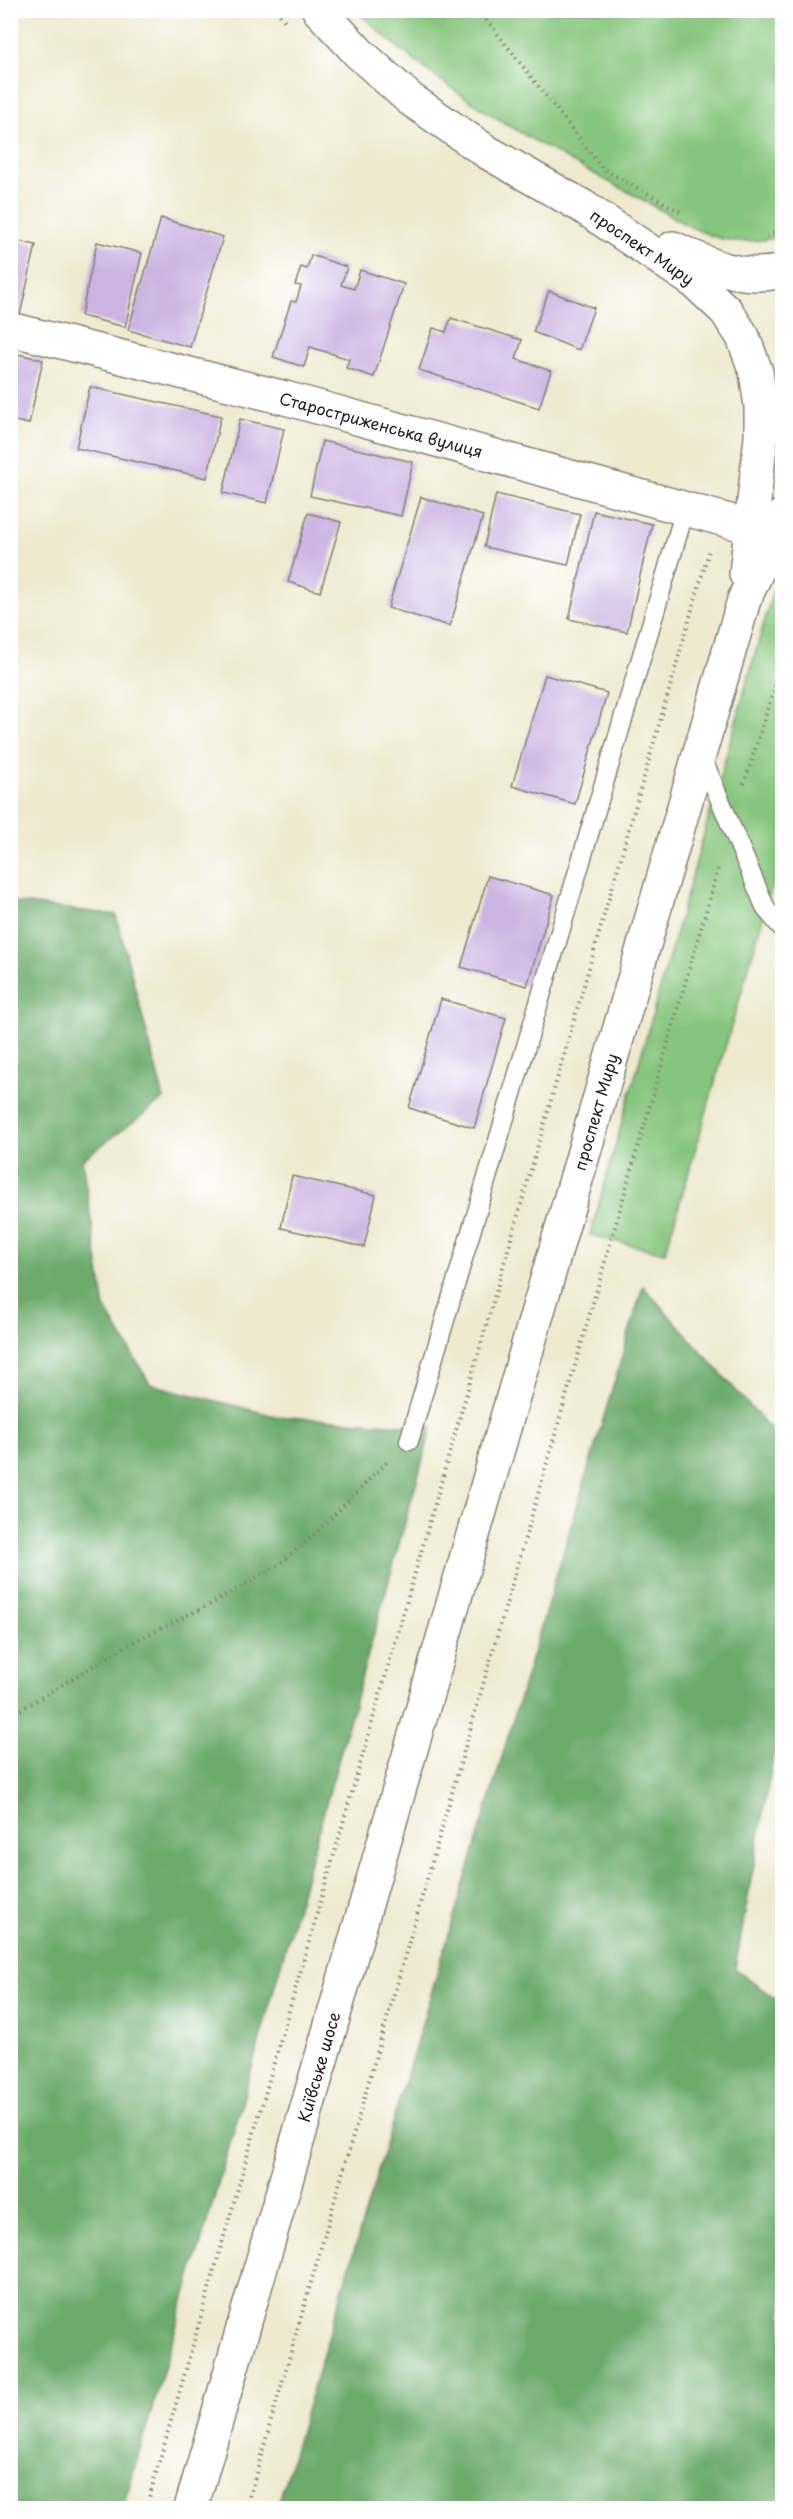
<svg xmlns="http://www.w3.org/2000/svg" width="793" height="2519" viewBox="0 0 793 2519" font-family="'Playpen Sans',sans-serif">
	<rect width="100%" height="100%" fill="#fff"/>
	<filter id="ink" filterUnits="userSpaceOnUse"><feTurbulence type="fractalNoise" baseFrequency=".0167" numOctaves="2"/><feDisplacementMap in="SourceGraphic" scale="12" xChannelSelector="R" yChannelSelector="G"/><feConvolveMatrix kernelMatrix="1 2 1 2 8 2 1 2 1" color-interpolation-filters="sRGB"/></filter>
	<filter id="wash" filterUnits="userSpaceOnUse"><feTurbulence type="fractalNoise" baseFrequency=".008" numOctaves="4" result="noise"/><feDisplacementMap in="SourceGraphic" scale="24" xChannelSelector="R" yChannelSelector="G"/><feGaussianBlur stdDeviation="1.35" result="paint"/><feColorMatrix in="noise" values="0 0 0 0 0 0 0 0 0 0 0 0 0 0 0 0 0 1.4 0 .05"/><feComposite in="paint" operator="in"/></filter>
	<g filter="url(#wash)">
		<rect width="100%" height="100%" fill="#eee9cf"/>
		<path fill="#86c57d" stroke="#51704c" stroke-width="1.5" d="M357 11H782V236C759 242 739 244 715 237 687 228 660 209 634 195 535 144 437 88 357 11Z
			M782 559V853L665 1253 590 1235Z"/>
		<path fill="#6caa6c" stroke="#446344" stroke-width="1.5" d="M11 902 116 915 164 1099 82 1160 105 1308 150 1384 275 1416 432 1427 240 2110 123 2508H11Z
			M643 1286 782 1442V1708L735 1969 782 2004V2508H277Z"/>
		<g id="blocks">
			<path fill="#cbb4e2" d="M161 218 223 237 190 347 128 330Z
				M10 239 36 245 19 319 10 317Z
				M97 242 142 253 125 327 81 316Z
				M311 255 347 267 341 285 354 289 360 270 404 284 374 377 346 368 349 359 310 347 304 367 273 357 291 301 296 302 301 286 295 285 301 267 307 269Z
				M549 291 594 308 579 350 533 332Z
				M451 318 522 340 516 359 551 371 539 408 419 370 433 328 446 332Z
				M10 352 43 360 29 424 10 420Z
				M90 387 221 416 207 478 76 448Z
				M240 419 284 429 267 503 223 493Z
				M322 441 413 462 401 516 310 496Z
				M496 494 580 514 568 565 484 547Z
				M421 497 483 516 450 626 388 608Z
				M594 511 652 524 627 632 569 619Z
				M308 513 341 522 320 592 288 582Z
				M545 675 607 693 575 804 512 786Z
				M488 876 554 895 527 986 461 967Z
				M441 999 506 1018 474 1128 409 1108Z
				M292 1176 376 1195 364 1247 281 1228Z"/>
		</g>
	</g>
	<g filter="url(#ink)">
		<use href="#blocks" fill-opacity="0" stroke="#858276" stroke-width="1.5"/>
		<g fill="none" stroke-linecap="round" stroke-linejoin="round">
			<defs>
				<path id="service" d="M701 755 766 909 782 928
					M409 1441 685 510"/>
				<path id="minor" d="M10 329 285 398 751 527"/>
				<path id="primary" d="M319 10 359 53 410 99 487 152 582 206 695 282 726 311 743 337 756 372 761 406V437L746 574
					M673 248C709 265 742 281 782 271
					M191 2508 744 600 782 516"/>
			</defs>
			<use href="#service" stroke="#858276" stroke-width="21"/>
			<use href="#minor" stroke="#858276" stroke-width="36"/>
			<use href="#primary" stroke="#858276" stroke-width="36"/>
			<path stroke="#858276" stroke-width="4" stroke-dasharray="1.5 4.5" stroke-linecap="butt" d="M276 10 285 21
				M479 10 603 169 681 212
				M767 236 782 230
				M744 784 782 664
				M10 1716 135 1641 209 1605 278 1565 311 1538 390 1459
				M146 2508 709 551
				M246 2508 718 869"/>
			<use href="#service" stroke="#fff" stroke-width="18"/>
			<use href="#minor" stroke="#fff" stroke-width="33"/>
			<use href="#primary" stroke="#fff" stroke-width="33"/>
		</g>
	</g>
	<g text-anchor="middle" stroke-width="6" stroke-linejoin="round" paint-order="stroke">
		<g font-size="16" fill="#1c1c1c" stroke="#fff">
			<text transform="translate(642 247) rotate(34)" y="6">проспект Миру</text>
			<text transform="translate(381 425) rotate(15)" y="6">Старостриженська вулиця</text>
			<text transform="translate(596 1112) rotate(-74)" y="6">проспект Миру</text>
			<text transform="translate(319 2067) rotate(-74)" y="6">Київське шосе</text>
		</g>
	</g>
	<rect width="793" height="2519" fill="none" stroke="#fff" stroke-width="36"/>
</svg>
